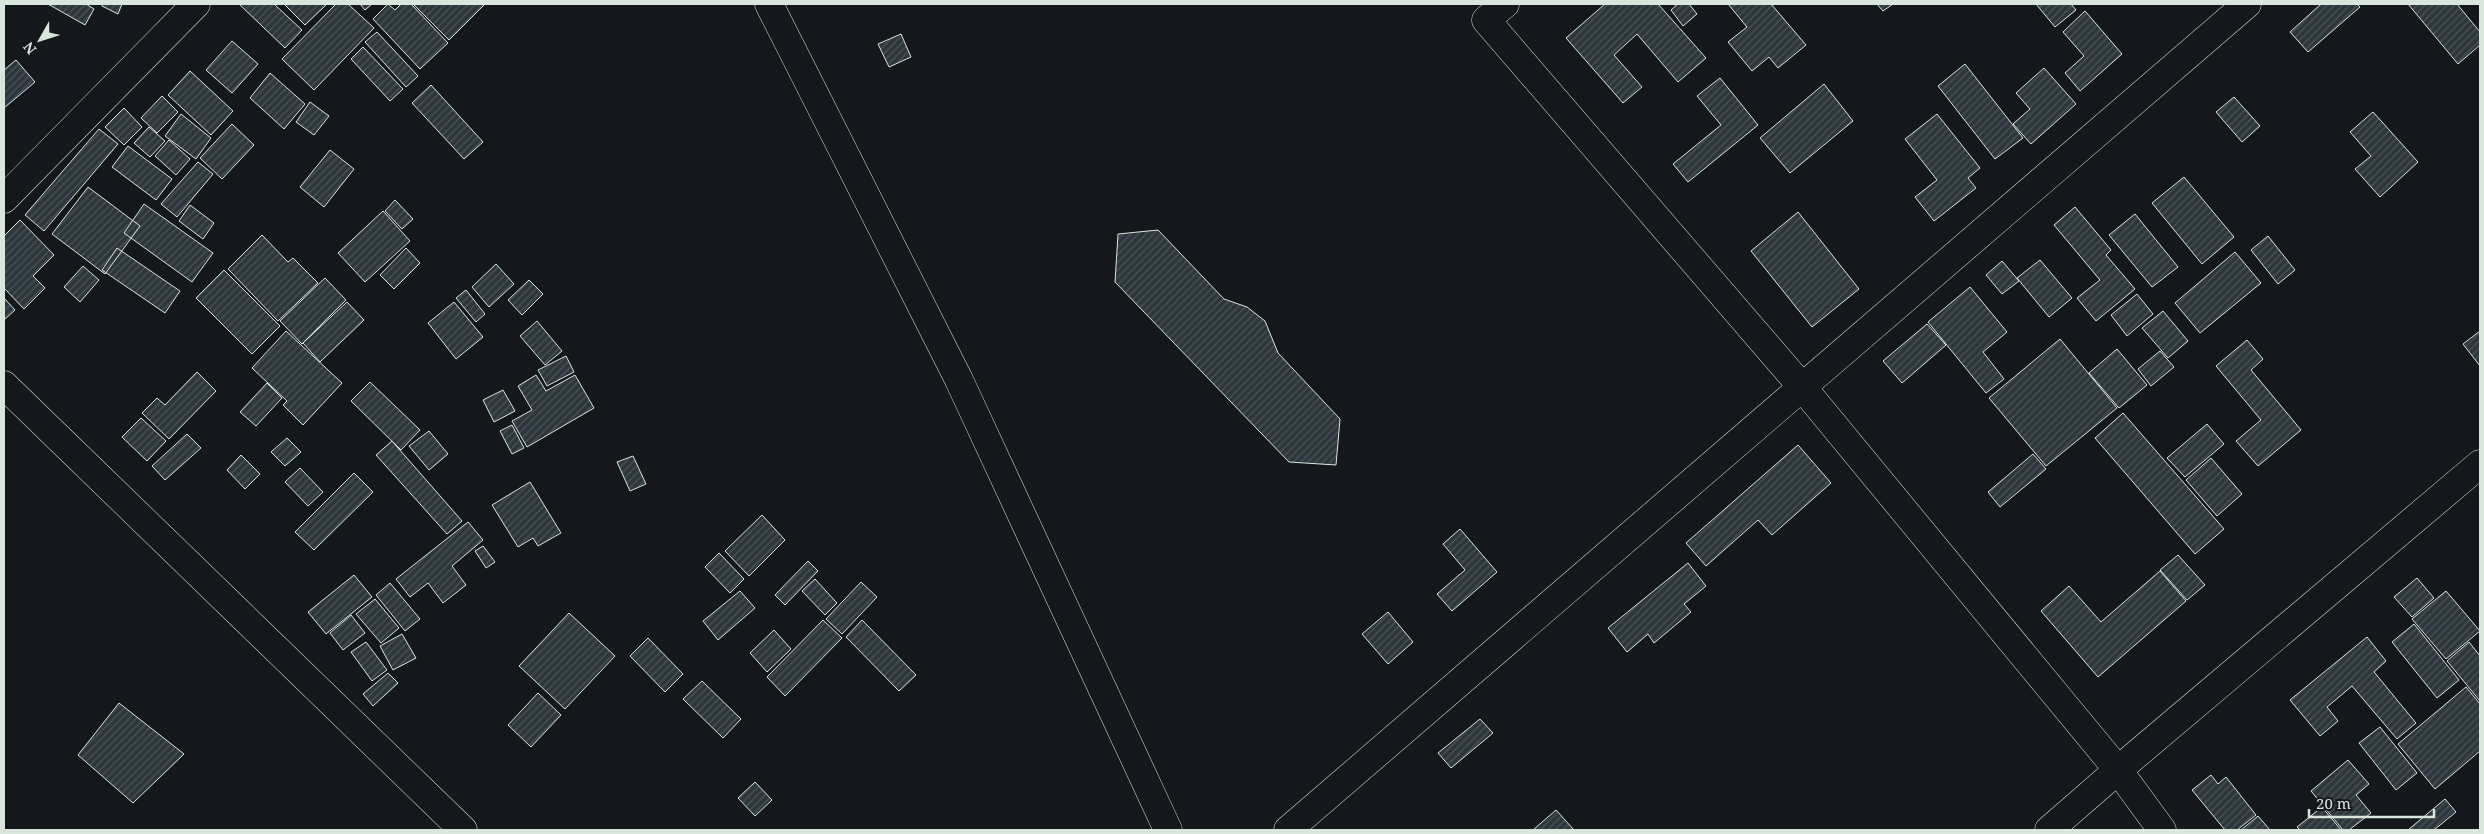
<svg xmlns="http://www.w3.org/2000/svg" width="2484" height="834" viewBox="0 0 2484 834" font-family="'Noto Serif',serif">
	<defs>
		<pattern id="building-hatch" width="6" height="6" patternUnits="userSpaceOnUse" patternTransform="scale(1.25)"><rect width="6" height="6" fill="#2c363c"/><path d="M-1 1l2-2M0 6l6-6M5 7l2-2" fill="none" stroke="#4a5358"/></pattern>
	</defs>
	<rect width="100%" height="100%" fill="#14181c"/>
	<path fill="url(#building-hatch)" stroke="#d8e6dc" d="M48 4H86L94 9 85 25Z
		M102 4H122L118 14 102 6Z
		M239 4H274L302 30 285 48Z
		M284 4H327L305 25Z
		M336 4H348L374 28 314 90 282 59Z
		M360 4H372L365 10Z
		M388 4 395 10 401 4H411L448 43 420 69 373 19Z
		M413 4H485L449 40Z
		M1605 4H1658L1706 58 1678 82 1637 34 1614 55 1642 87 1623 103 1566 38Z
		M1678 4H1689L1697 14 1683 26 1671 10Z
		M1728 4H1771L1806 45 1778 68 1769 57 1752 71 1728 42 1747 27Z
		M1877 4H1893L1883 11Z
		M2036 4H2071L2076 10 2055 27Z
		M2321 4H2357L2360 7 2308 52 2290 32Z
		M2408 4H2457L2480 32V45L2458 64Z
		M2085 11 2122 54 2080 91 2065 73 2084 56 2063 32Z
		M377 32 418 76 406 87 365 42Z
		M901 34 911 57 889 67 878 44Z
		M232 41 258 64 232 93 206 70Z
		M363 47 403 89 390 101 351 59Z
		M16 60 35 82 4 108V70Z
		M1965 64 2023 138 1995 159 1938 86Z
		M2044 68 2076 104 2031 144 2013 124 2030 109 2016 93Z
		M190 71 233 111 211 135 168 95Z
		M270 73 305 104 284 129 250 98Z
		M1720 78 1758 125 1688 182 1673 164 1721 125 1697 96Z
		M1824 84 1853 121 1790 173 1760 138Z
		M431 85 483 142 464 159 412 103Z
		M162 96 178 112 157 133 141 118Z
		M2234 97 2260 126 2242 142 2216 112Z
		M310 102 329 116 314 135 296 122Z
		M124 108 142 127 124 145 105 127Z
		M2373 112 2418 162 2380 197 2355 169 2371 156 2350 132Z
		M181 114 211 138 196 159 165 136Z
		M1937 114 1980 168 1968 178 1976 188 1934 221 1915 197 1937 180 1905 139Z
		M232 124 254 145 222 179 200 158Z
		M149 127 165 141 150 157 134 143Z
		M99 129 118 144 44 231 25 215Z
		M169 140 190 159 176 175 155 156Z
		M128 146 172 179 156 200 112 167Z
		M330 150 354 169 324 207 300 187Z
		M198 162 213 174 177 217 161 204Z
		M2184 177 2234 237 2202 264 2152 203Z
		M88 187 140 226 105 274 52 234Z
		M395 200 413 219 402 229 385 211Z
		M144 204 213 253 192 282 124 233Z
		M190 205 214 223 203 239 179 221Z
		M2075 207 2111 250 2106 255 2135 289 2096 321 2077 298 2100 280 2054 225Z
		M383 211 410 241 365 282 338 253Z
		M1798 212 1859 289 1812 327 1751 251Z
		M2135 214 2178 267 2152 287 2109 235Z
		M20 220 54 255 33 276 45 288 24 309 4 288V236Z
		M1158 230 1224 299 1247 307 1265 321 1278 353 1340 419 1336 465 1289 462 1115 282 1118 234Z
		M262 235 288 262 293 258 318 283 278 321 228 269Z
		M2268 236 2295 270 2278 284 2251 250Z
		M117 248 180 291 165 313 102 270Z
		M406 248 420 263 394 289 380 275Z
		M2235 252 2261 283 2200 333 2175 303Z
		M2040 260 2072 298 2049 317 2017 278Z
		M2002 261 2019 281 2002 294 1986 275Z
		M496 264 514 284 489 307 472 287Z
		M83 266 99 280 80 302 64 287Z
		M224 270 280 326 252 354 196 298Z
		M325 278 346 300 302 344 280 321Z
		M529 280 543 294 522 315 508 300Z
		M1970 287 2007 332 1983 352 2004 379 1986 393 1928 322Z
		M466 290 485 314 476 322 456 298Z
		M2137 294 2153 314 2127 336 2111 315Z
		M4 298 15 310 4 320Z
		M347 302 364 320 320 362 303 343Z
		M454 302 483 337 456 359 428 323Z
		M2163 311 2188 341 2168 358 2142 328Z
		M537 321 562 351 545 365 520 336Z
		M1927 324 1946 345 1902 383 1883 361Z
		M286 331 342 383 303 425 283 405 287 401 252 368Z
		M2480 331V366L2463 344Z
		M2060 339 2117 408 2046 466 1989 398Z
		M2247 340 2263 359 2251 370 2301 430 2258 466 2236 441 2261 420 2216 366Z
		M2117 349 2147 385 2119 408 2089 373Z
		M2160 351 2174 367 2151 386 2138 369Z
		M566 356 574 372 547 386 538 370Z
		M197 372 216 391 169 439 142 413 157 398 165 405Z
		M536 375 546 391 575 375 594 408 527 447 512 421 532 410 518 386Z
		M370 382 420 430 401 450 351 401Z
		M267 383 282 398 256 426 240 412Z
		M503 390 515 411 494 422 483 400Z
		M2123 413 2224 529 2195 554 2095 438Z
		M141 418 166 441 147 461 122 437Z
		M2207 424 2224 444 2185 477 2167 458Z
		M512 425 524 448 512 454 500 431Z
		M429 431 448 454 429 470 409 446Z
		M187 434 201 448 165 480 152 466Z
		M287 438 301 452 285 466 271 452Z
		M392 441 462 521 447 534 376 455Z
		M1798 445 1831 483 1772 535 1758 520 1706 566 1686 543Z
		M2033 454 2046 469 2000 507 1988 492Z
		M241 455 260 474 245 489 227 470Z
		M633 456 646 484 630 491 617 462Z
		M2211 458 2242 494 2217 516 2186 480Z
		M300 468 323 492 308 506 285 482Z
		M354 473 373 492 314 550 295 532Z
		M530 482 561 533 538 546 533 538 518 547 492 505Z
		M762 515 785 540 749 576 725 551Z
		M468 522 483 540 452 566 466 585 443 603 428 583 410 597 396 579Z
		M1460 529 1497 572 1452 611 1437 594 1465 570 1443 544Z
		M483 546 495 562 486 568 475 551Z
		M719 553 744 579 730 593 705 567Z
		M2178 555 2205 585 2187 600 2160 570Z
		M808 561 818 571 785 605 775 595Z
		M1688 563 1706 586 1684 604 1691 612 1654 643 1648 634 1627 652 1608 628Z
		M2160 571 2186 601 2098 677 2041 611 2069 586 2101 622Z
		M354 575 372 597 326 634 308 612Z
		M2417 578 2434 598 2412 617 2394 597Z
		M815 579 837 603 825 615 802 591Z
		M861 582 877 597 842 634 826 619Z
		M390 583 420 619 405 631 376 595Z
		M740 591 755 608 718 640 703 621Z
		M2446 591 2480 631 2446 659 2412 619Z
		M375 599 399 628 381 643 356 614Z
		M1388 612 1413 642 1388 664 1362 634Z
		M569 613 615 656 565 709 519 666Z
		M351 615 365 633 343 650 330 633Z
		M823 620 842 638 785 696 767 677Z
		M862 620 916 675 899 691 846 637Z
		M2414 624 2459 680 2437 698 2392 642Z
		M774 630 791 649 767 672 750 653Z
		M402 634 416 658 393 670 380 646Z
		M2367 637 2386 661 2374 672 2416 723 2397 739 2352 686 2327 707 2338 721 2320 736 2290 700Z
		M648 638 683 674 665 692 630 656Z
		M366 642 387 670 372 681 351 652Z
		M2469 642 2480 656V701L2447 661Z
		M388 673 398 683 373 706 363 694Z
		M702 681 741 719 723 738 683 699Z
		M2466 687 2480 704V751L2435 789 2398 744Z
		M538 693 561 715 531 747 508 725Z
		M119 703 184 754 133 803 78 755Z
		M1480 719 1493 733 1451 768 1438 753Z
		M2380 727 2417 773 2396 790 2359 743Z
		M2348 760 2369 784 2356 795 2371 813 2349 830H2343L2311 791Z
		M2211 775 2218 784 2226 777 2256 815 2237 830H2225L2192 790Z
		M755 782 772 800 755 816 738 798Z
		M2445 799 2456 812 2434 830H2408Z
		M2322 807 2341 830H2300L2297 827Z
		M1556 810 1574 830H1533Z
		M2258 816 2270 830H2241Z"/>
	<g fill="none" stroke-linecap="round" stroke-linejoin="round">
		<defs>
			<path id="street" d="M769 4 959 380 1168 830
				M1505 4 1486 20 1803 388 2118 770 2162 830
				M4 199 196 4
				M4 385 463 830
				M1288 830 2247 4
				M2049 830 2118 770 2480 464"/>
		</defs>
		<use href="#street" stroke="#d8e6dc" stroke-width="29"/>
		<use href="#street" stroke="#14181c" stroke-width="28"/>
	</g>
	<rect width="2484" height="834" fill="none" stroke="#d8e6dc" stroke-width="10"/>
	<g transform="translate(40 40) rotate(231)" stroke="#14181c" stroke-width="4" paint-order="stroke">
	<path d="M0-4L9 19L0 12L-9 19Z" fill="#d8e6dc"/>
	<text y="-8" font-size="14" font-weight="bold" text-anchor="middle" fill="#d8e6dc">N</text>
	</g>
	<path d="M2309 809v8h125v-8" fill="none" stroke="#d8e6dc" stroke-width="2.5"/>
	<text x="2316" y="809" font-size="15" fill="#d8e6dc" stroke="#14181c" stroke-width="4" paint-order="stroke">20 m</text>
</svg>
